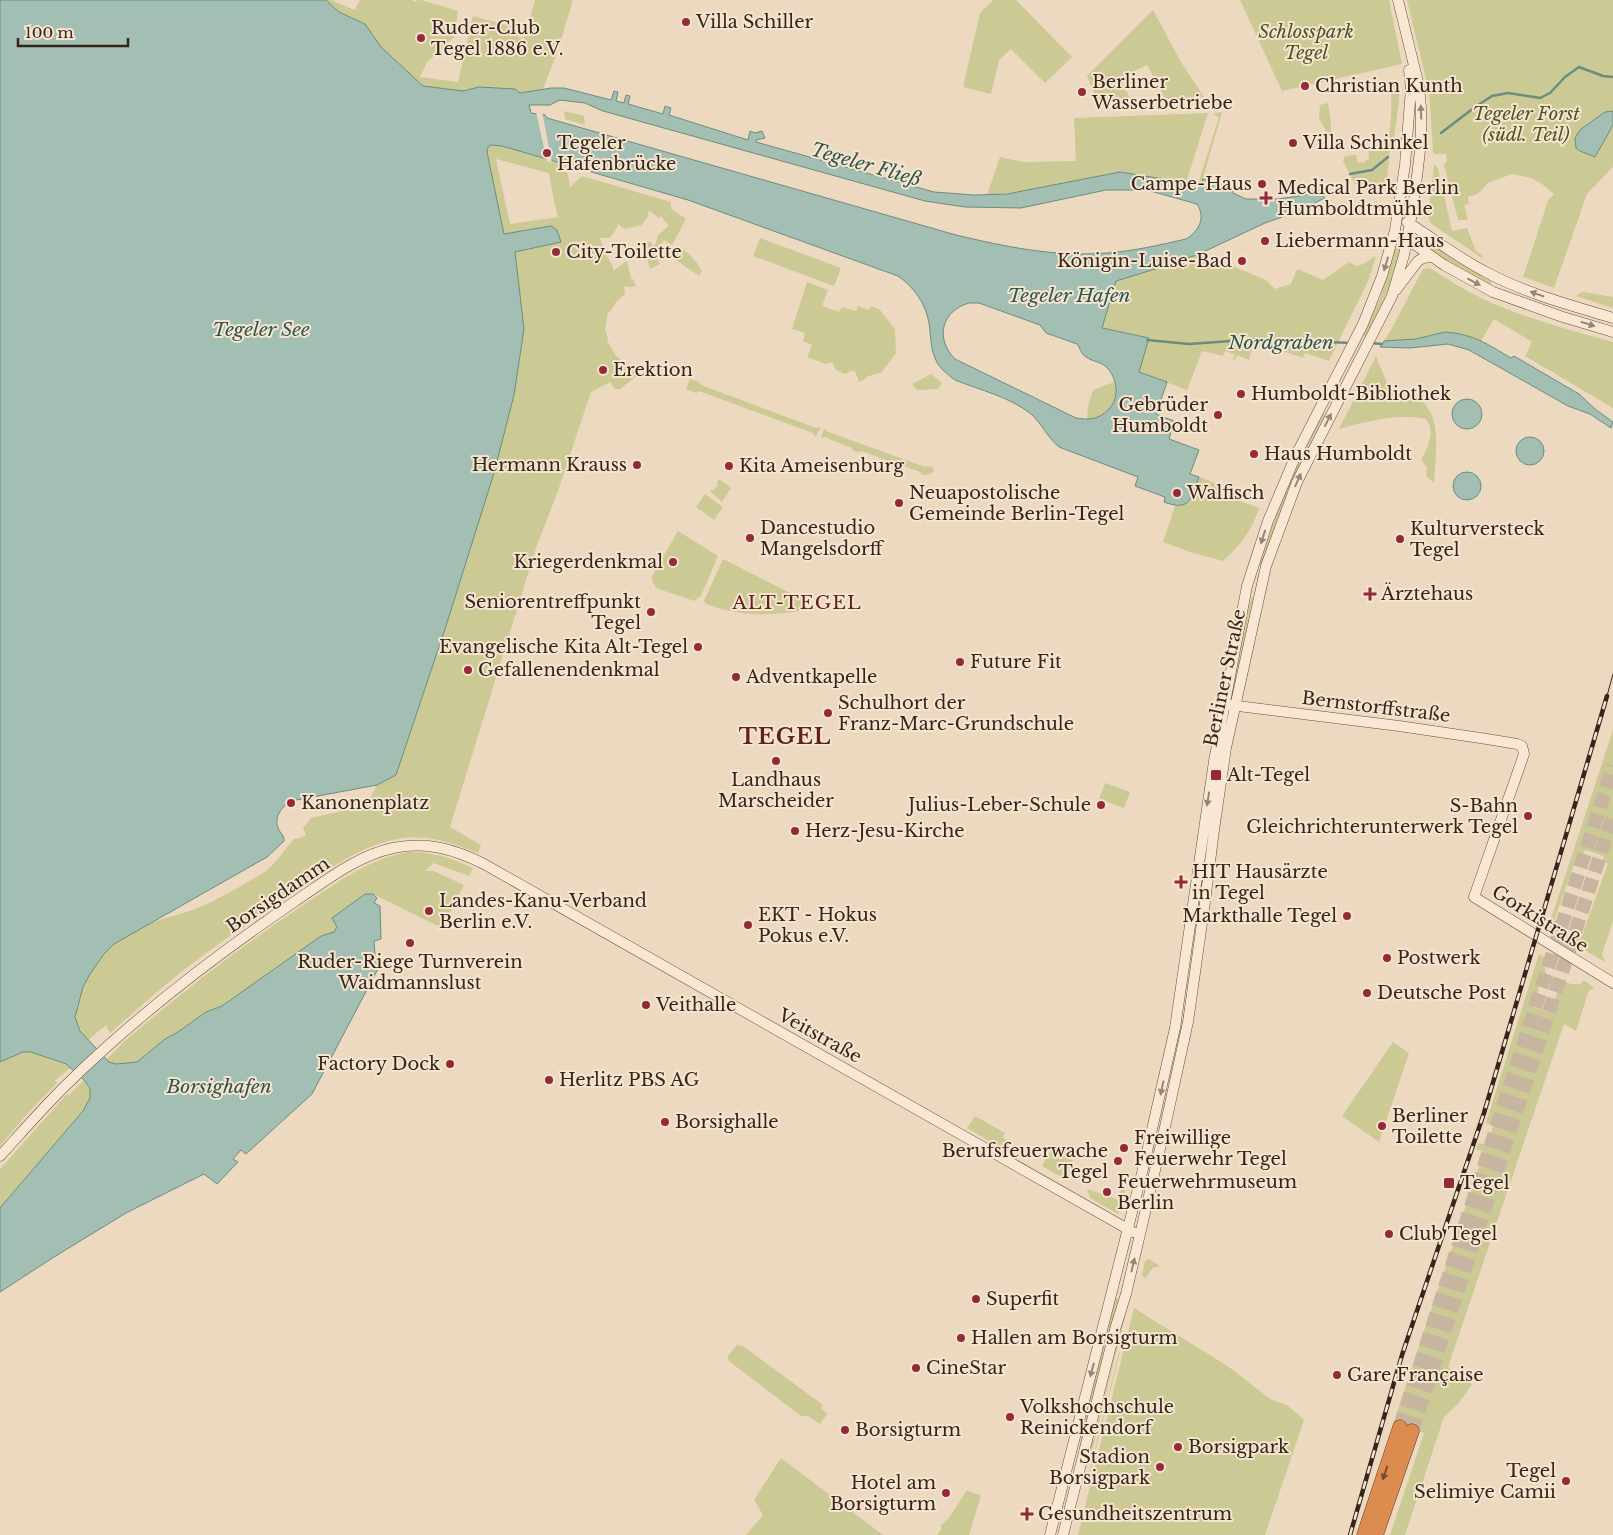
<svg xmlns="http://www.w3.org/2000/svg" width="1613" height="1535" viewBox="0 0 1613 1535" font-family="'Libre Baskerville',serif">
	<rect width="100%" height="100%" fill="#edd9c0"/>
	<path fill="#cbca94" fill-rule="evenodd" d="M326 0H331L355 10 360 0H412L415 2 417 0H421L458 11 454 37 427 62 420 77 458 82 473 16 520 29 518 37 524 39 535 0H573L557 53 543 89 521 93 514 89 479 87 463 91 423 86 381 47 365 24 339 12Z
		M993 0H1016L1072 57 1045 83 1011 49 999 60 991 94 963 87 980 13Z
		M1240 0H1389L1402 64 1282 91Z
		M1407 0H1613V111L1605 112 1580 130 1612 127 1613 125V167L1587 194 1554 288 1523 277 1546 207 1548 201 1554 194 1542 184 1531 178 1512 174 1488 183 1478 194 1468 197 1469 204 1464 205 1468 220H1458L1444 165 1447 161 1446 154H1434L1433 151 1429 92Z
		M1153 10 1181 62 1204 97 1165 99 1147 65 1120 78 1131 100 1098 102 1087 76Z
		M1400 82 1399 101 1393 146 1390 149 1386 188 1375 193 1355 184 1343 161 1345 156 1356 155 1358 163 1365 162V160L1369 159 1368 148C1373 147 1380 147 1384 144 1393 137 1391 100 1391 88L1390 83Z
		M1328 103 1331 124V140L1319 118 1320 105Z
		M564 111 584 116 585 125 565 119Z
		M1222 112 1201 185 1198 184 1219 117 1214 115 1215 113Z
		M1208 113 1186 183 1120 172 1027 191 987 195 1000 157 1023 162 1076 161 1074 118Z
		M495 144 566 165 570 187 582 176 671 202V209L686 219 672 245 664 240 655 254 660 264 650 269 644 248 648 247 646 241 652 243V245H655L658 235 669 226 661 216 659 218 650 211 648 212V216L642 225 625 229 618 224 617 228 610 238H600C603 248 606 257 613 266V269L614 270 627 261 631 279H633L636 286 631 287 624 286 625 294 616 302 610 312H608L605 329 608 339 607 340 616 356 625 363 637 368 641 376 638 375 620 389H615L610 382 591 392 558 491 536 548 450 827 481 845 478 853C449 842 429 834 397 839 359 846 325 872 294 893 262 915 228 936 197 960 167 982 139 1008 110 1033L106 1025 88 1040C74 1025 74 1015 80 995 90 965 113 940 142 927 163 917 186 914 207 904 226 895 245 884 263 873 274 866 285 849 294 839L300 838 306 835 303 828 311 818 366 806 377 785 396 775 446 626 494 473 514 395 524 329 515 252 561 242 551 226 504 234 487 152C487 147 490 145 495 144ZM496 159 549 173 554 201 558 217 510 224Z
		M1434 165 1437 166 1438 169 1452 231 1467 228 1476 251 1483 256 1482 258 1433 225 1430 222 1428 215Z
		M760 238 841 268 834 286 753 256Z
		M1423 238 1457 261 1491 280V285C1472 282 1437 255 1422 242Z
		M675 247C686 247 697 262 702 271L699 276 670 256Z
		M1396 247 1401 250 1392 282 1366 336 1363 335 1381 296Z
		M1199 254H1204L1266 280 1275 289 1291 284 1297 269 1323 280 1349 262 1357 266 1363 264 1376 256 1369 279 1329 361 1305 353 1303 358 1276 349 1274 351 1256 345 1252 349 1249 360 1237 355 1235 360H1233L1235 355 1225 351 1223 356 1202 351 1187 390 1139 372 1149 338 1102 328 1116 280 1165 266Z
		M1430 268C1447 279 1464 290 1483 299 1524 318 1570 330 1613 342V408L1525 356 1532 342 1494 319 1481 341C1453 328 1444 333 1415 339 1405 341 1394 341 1384 341L1391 330 1423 269Z
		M807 282 828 290 822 306 839 312 842 307 856 311 858 306 869 310 871 306 880 310 895 329 896 353 882 372 866 377V379L859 382 855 371 853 370 845 374 836 370 832 362 826 364 807 357 812 345 803 341 805 333 792 329Z
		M1584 292 1613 297V308L1576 296 1580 293Z
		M1376 356 1391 393C1401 395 1412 396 1421 401 1443 416 1435 460 1434 483L1426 476 1427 468 1421 459C1428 448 1436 431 1426 419 1399 413 1364 422 1339 429Z
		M931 374 942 383 938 389 917 390 912 384Z
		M690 379 699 382 701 385 816 428 819 426 820 431H818L816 437 813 433 699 391 696 393 686 389Z
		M1114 382C1119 403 1108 418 1087 420L1088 406 1093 390Z
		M1324 413 1325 414C1300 463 1278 512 1262 565L1260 564C1272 523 1288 482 1308 444 1313 434 1318 422 1324 413Z
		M824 428 826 431 925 467 928 466 933 467 934 471 930 474 922 475 920 472 861 451 858 452 853 451 852 448 824 437 821 439Z
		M1199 477 1220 485 1218 493 1259 508C1252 530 1241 545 1223 561L1190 552 1163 542 1175 506C1192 506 1194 490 1199 477Z
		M719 479 731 488 722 502 710 491 712 489 714 490 718 485 717 482Z
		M705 494 723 507 714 520 696 507Z
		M678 531 718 556 701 596 694 601 656 588 651 578Z
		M723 559 806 601 807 603 805 609C800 612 793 612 786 613 755 616 735 614 706 604L704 601Z
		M1251 597 1253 598 1231 699H1230Z
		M1613 730V922L1602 954 1605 962 1574 944 1576 938 1582 936 1608 863H1602L1604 856 1585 850 1580 858 1576 859 1554 921 1560 920V926L1568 935V940L1548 928Z
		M1105 783 1130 792 1124 808 1099 799Z
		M409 852C433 852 452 858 473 868L469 876 433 863 425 871H434L464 885 442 928 373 894H365L332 918 337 927 335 932 321 936 222 1006 206 1012 178 1032 165 1039 137 1062 116 1064 106 1060 121 1045V1044C179 995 238 948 302 906 335 884 369 858 409 852Z
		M1539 954 1547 959C1546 964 1543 970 1547 974 1551 980 1575 986 1581 984L1583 980 1595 988 1589 990 1576 1031 1564 1024 1448 1367 1472 1384 1459 1403 1444 1417 1405 1535H1390L1424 1433 1393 1424 1484 1152 1476 1149 1478 1143 1487 1145 1493 1126 1486 1123ZM1541 981 1559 987 1551 1013 1533 1007Z
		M1393 1042 1409 1053 1379 1142 1342 1116Z
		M23 1052H31L71 1067 55 1081 57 1083 29 1112 0 1146V1062Z
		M84 1080 90 1088V1098L83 1111 0 1208V1169L67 1094 69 1095Z
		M975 1116 1005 1133 1003 1138 1007 1140 1003 1149 967 1128Z
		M1052 1149 1073 1161 1063 1178 1042 1166Z
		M1122 1185 1126 1187 1118 1214 1090 1198 1087 1189 1116 1199 1118 1201Z
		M1149 1259 1160 1266 1153 1268 1145 1279 1142 1275 1145 1261Z
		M1115 1298 1118 1299 1076 1465 1085 1416Z
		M1126 1304H1128L1090 1460H1087L1091 1440 1094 1439 1120 1332 1118 1329Z
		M1134 1308 1229 1367 1270 1399 1287 1405 1304 1420 1265 1535H1078Z
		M737 1345 743 1346 823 1405 821 1408 827 1414 820 1424 808 1416H801L730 1362 727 1357Z
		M1119 1352H1120L1090 1473H1089Z
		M781 1458 883 1535H746L763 1515 754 1500Z
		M967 1490 972 1493 981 1495 969 1535H937L942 1528 940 1526 949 1518Z"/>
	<path fill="#a3bfb3" stroke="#6a8d7f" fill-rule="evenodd" d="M0 0H326L339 12 365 24 381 47 423 86 463 91 479 87 515 89 520 93 551 88H564L611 100 614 91 618 92 616 101 624 103 626 95 630 96 628 104 663 114 665 106 671 108 669 115 748 140 750 131 755 133 762 131 765 138 756 140V142L934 192 974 195 1007 194 1120 172 1201 185 1203 179 1224 184V189L1230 191 1233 189V193L1246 199H1278L1305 195 1319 187 1325 198 1294 213 1265 223 1199 254 1165 266 1116 281 1102 328 1149 338 1139 372 1167 382 1156 414 1174 421 1169 439 1199 450 1190 474 1199 477C1191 498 1191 512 1164 502L1165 497 1135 486 1138 477 1059 447C1047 437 1042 424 1031 414 1010 397 980 390 955 380 947 374 938 367 935 358 930 346 931 335 929 323 926 304 914 287 898 276L688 200 502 146 491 145 488 147 487 152 504 234 551 226 557 230 561 242 515 252 524 329 514 395 494 473 446 626 396 775 377 785 291 801C281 807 273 818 279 830 282 835 284 835 284 841L267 857 114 944 104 954 90 974 83 987 75 1017 80 1031 109 1062 116 1064 137 1062 165 1039 178 1032 206 1012 222 1006 321 936 334 932 337 927 332 918 365 894H373L377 898 374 903 380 906 381 939 374 941 375 954 379 967 312 1094 246 1154 241 1150 233 1159 238 1162 217 1184 204 1174 126 1213 54 1257 0 1292V1208L83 1111 90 1098V1088L84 1080 66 1064 31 1052H23L0 1062ZM560 100 585 103 603 111 925 201 965 207 1021 208 1106 190H1147L1197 204C1206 218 1199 231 1186 239 1160 245 1134 251 1107 253 1054 257 1007 247 956 235L547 118 545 115 531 113 529 105H550ZM969 303H979L1040 325 1046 333 1077 344C1080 348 1081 354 1086 357 1091 361 1098 361 1104 365 1117 375 1121 398 1108 410 1098 420 1089 420 1076 418L955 359C935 339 941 311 969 303Z
		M1613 111V125L1595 157 1580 151 1576 148 1575 138 1580 130 1605 112Z
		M1445 332C1474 334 1487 344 1511 358L1514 356 1579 394 1595 409 1613 422 1611 428 1590 414 1568 406 1469 350 1448 344 1410 348 1380 347 1384 341 1416 339Z
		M1452 414a15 15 0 1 1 30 0a15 15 0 1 1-30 0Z
		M1516 451a14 14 0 1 1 28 0a14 14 0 1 1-28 0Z
		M1453 486a14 14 0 1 1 28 0a14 14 0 1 1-28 0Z"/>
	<path fill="#edd9c0" d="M536 112H542L552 163 547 161Z"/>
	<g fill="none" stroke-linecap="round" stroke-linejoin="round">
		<path stroke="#6a8d7f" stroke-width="2.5" d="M1441 133 1475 107 1492 96 1508 93 1540 98 1550 93 1565 77 1579 67 1603 76 1613 77
			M1350 174 1372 170 1388 157
			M1147 340 1189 344 1259 339 1351 343
			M1371 343 1382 344"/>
		<path stroke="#c8b59f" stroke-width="14" stroke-dasharray="14 7" stroke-linecap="butt" d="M1400 1427 1613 766
			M1412 1431 1613 816"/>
		<defs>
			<path id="secondary" d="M1407 222C1433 238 1457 257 1484 271 1524 293 1570 305 1613 318
				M1404 237 1444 265 1493 292 1563 317 1613 332
				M1396 290 1418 261 1423 258 1432 257
				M1230 705 1399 726 1487 739 1517 744 1522 746 1524 754 1474 897 1613 983
				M0 1156C21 1133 42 1109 64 1087 134 1018 213 957 294 902 324 882 356 856 393 848 426 841 454 849 484 864L1133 1232
				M1050 1535 1143 1169 1175 1028 1214 761 1247 586 1268 521 1296 455 1363 324 1382 276 1395 230 1405 165 1411 89 1409 70
				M1063 1535 1116 1326 1126 1294 1163 1136 1188 1022 1205 902 1214 830 1226 748 1266 566 1297 482 1392 296 1404 255 1413 208 1418 168 1421 142V108L1419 86 1398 0"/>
			<path id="highway" d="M1364 1535 1400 1427
				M1376 1535 1412 1431"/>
		</defs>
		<use href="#secondary" stroke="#674c3b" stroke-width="11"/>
		<use href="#highway" stroke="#53392c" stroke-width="15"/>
		<use href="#secondary" stroke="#f8e8d3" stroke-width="10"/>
		<use href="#highway" stroke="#dd8c50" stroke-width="14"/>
		<path stroke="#35251c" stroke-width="1" d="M1607 696 1613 674"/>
		<defs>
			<path id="rail" d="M1350 1535 1402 1355 1484 1113 1607 696"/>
		</defs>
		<use href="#rail" stroke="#35251c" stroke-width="4.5"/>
		<use href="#rail" stroke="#f5e5cf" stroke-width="2.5" stroke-dasharray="8" stroke-linecap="butt"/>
	</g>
	<defs><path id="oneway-solid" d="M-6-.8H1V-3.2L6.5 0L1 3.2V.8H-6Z" transform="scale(1.25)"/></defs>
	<g fill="#968678">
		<use href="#oneway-solid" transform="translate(1421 112) rotate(-92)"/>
		<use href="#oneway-solid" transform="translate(1386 264) rotate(106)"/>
		<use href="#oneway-solid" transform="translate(1474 282) rotate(28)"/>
		<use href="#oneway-solid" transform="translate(1537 294) rotate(-161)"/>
		<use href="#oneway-solid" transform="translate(1588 324) rotate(17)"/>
		<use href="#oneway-solid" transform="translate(1328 420) rotate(-63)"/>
		<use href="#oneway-solid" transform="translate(1298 480) rotate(-66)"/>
		<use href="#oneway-solid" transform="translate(1263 537) rotate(108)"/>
		<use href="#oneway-solid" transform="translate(1208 799) rotate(99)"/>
		<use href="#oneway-solid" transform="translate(1162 1088) rotate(102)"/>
		<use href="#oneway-solid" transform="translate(1133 1265) rotate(-77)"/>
		<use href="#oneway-solid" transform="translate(1092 1370) rotate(105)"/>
	</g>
	<use fill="#784e31" href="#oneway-solid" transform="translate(1385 1473) rotate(109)"/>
	<g fill="#942938" stroke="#f5e5cf" stroke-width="2">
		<circle cx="686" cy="22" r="5"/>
		<circle cx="421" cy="38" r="5"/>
		<circle cx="1305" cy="86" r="5"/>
		<circle cx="1082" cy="92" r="5"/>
		<circle cx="1293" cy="143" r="5"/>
		<circle cx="547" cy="153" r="5"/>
		<circle cx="1262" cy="184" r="5"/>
		<path d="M1263.5 190.5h5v5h5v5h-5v5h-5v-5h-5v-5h5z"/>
		<circle cx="1265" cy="241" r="5"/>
		<circle cx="556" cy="252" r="5"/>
		<circle cx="1242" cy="261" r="5"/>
		<circle cx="603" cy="370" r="5"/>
		<circle cx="1241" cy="394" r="5"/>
		<circle cx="1218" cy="415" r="5"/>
		<circle cx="1254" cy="454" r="5"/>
		<circle cx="637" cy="465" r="5"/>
		<circle cx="729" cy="466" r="5"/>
		<circle cx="1177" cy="493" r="5"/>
		<circle cx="899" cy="503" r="5"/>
		<circle cx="750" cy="538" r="5"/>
		<circle cx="1400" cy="539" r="5"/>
		<circle cx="673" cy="562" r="5"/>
		<path d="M1367.5 586.5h5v5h5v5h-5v5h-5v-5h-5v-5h5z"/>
		<circle cx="651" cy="612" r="5"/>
		<circle cx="698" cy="647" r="5"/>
		<circle cx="960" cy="662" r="5"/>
		<circle cx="468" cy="670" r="5"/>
		<circle cx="736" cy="677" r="5"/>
		<circle cx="828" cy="713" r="5"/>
		<circle cx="776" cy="761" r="5"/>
		<rect x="1210" y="769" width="12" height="12" rx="2.5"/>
		<circle cx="291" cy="803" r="5"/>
		<circle cx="1101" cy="805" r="5"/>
		<circle cx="1528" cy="816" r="5"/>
		<circle cx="795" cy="831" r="5"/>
		<path d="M1178.5 874.5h5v5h5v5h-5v5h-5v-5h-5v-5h5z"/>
		<circle cx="429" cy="911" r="5"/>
		<circle cx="1347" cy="916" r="5"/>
		<circle cx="748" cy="925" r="5"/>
		<circle cx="410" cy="943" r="5"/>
		<circle cx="1387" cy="958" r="5"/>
		<circle cx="1367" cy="993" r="5"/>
		<circle cx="646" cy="1005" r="5"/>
		<circle cx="450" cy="1064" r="5"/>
		<circle cx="549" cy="1080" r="5"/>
		<circle cx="665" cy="1122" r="5"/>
		<circle cx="1382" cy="1126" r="5"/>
		<circle cx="1124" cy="1148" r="5"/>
		<circle cx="1118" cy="1161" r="5"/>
		<rect x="1443" y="1177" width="12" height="12" rx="2.5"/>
		<circle cx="1107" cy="1192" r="5"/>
		<circle cx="1389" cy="1234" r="5"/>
		<circle cx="976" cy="1299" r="5"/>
		<circle cx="961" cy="1338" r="5"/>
		<circle cx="916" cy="1368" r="5"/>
		<circle cx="1337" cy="1375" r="5"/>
		<circle cx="1010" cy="1417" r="5"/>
		<circle cx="845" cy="1430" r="5"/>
		<circle cx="1178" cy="1447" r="5"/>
		<circle cx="1160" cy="1467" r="5"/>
		<circle cx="1566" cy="1481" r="5"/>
		<circle cx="946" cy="1493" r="5"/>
		<path d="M1024.5 1506.5h5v5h5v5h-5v5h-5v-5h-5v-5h5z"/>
	</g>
	<g text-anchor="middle" stroke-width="4" stroke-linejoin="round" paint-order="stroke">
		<g font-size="18" fill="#35251c" stroke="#f5e5cf" text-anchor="start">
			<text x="696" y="28">Villa Schiller</text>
			<text x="431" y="34">Ruder-Club<tspan x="431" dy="21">Tegel 1886 e.V.</tspan></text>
			<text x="1092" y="88">Berliner<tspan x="1092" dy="21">Wasserbetriebe</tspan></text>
			<text x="1315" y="92">Christian Kunth</text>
			<text x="557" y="149">Tegeler<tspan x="557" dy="21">Hafenbrücke</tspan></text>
			<text x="1303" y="149">Villa Schinkel</text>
			<text x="1252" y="190" text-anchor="end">Campe-Haus</text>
			<text x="1277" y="194">Medical Park Berlin<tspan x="1277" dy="21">Humboldtmühle</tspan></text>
			<text x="1275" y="247">Liebermann-Haus</text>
			<text x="566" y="258">City-Toilette</text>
			<text x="1232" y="267" text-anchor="end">Königin-Luise-Bad</text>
			<text x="613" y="376">Erektion</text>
			<text x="1251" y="400">Humboldt-Bibliothek</text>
			<text x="1208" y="411" text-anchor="end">Gebrüder<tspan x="1208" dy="21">Humboldt</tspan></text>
			<text x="1264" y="460">Haus Humboldt</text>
			<text x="627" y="471" text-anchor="end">Hermann Krauss</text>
			<text x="739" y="472">Kita Ameisenburg</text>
			<text x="909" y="499">Neuapostolische<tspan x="909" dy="21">Gemeinde Berlin-Tegel</tspan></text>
			<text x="1187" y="499">Walfisch</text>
			<text x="760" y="534">Dancestudio<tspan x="760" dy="21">Mangelsdorff</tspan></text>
			<text x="1410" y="535">Kulturversteck<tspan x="1410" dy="21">Tegel</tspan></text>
			<text x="663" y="568" text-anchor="end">Kriegerdenkmal</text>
			<text x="1381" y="600">Ärztehaus</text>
			<text x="641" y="608" text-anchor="end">Seniorentreffpunkt<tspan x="641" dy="21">Tegel</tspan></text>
			<text x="688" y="653" text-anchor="end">Evangelische Kita Alt-Tegel</text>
			<text x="970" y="668">Future Fit</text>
			<text x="478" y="676">Gefallenendenkmal</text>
			<text x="746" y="683">Adventkapelle</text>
			<text x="838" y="709">Schulhort der<tspan x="838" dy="21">Franz-Marc-Grundschule</tspan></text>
			<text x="1227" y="781">Alt-Tegel</text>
			<text x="776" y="786" text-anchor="middle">Landhaus<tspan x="776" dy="21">Marscheider</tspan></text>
			<text x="301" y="809">Kanonenplatz</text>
			<text x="1091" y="811" text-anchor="end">Julius-Leber-Schule</text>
			<text x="1518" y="812" text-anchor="end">S-Bahn<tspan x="1518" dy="21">Gleichrichterunterwerk Tegel</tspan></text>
			<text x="805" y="837">Herz-Jesu-Kirche</text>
			<text x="1192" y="878">HIT Hausärzte<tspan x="1192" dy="21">in Tegel</tspan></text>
			<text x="439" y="907">Landes-Kanu-Verband<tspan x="439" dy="21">Berlin e.V.</tspan></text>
			<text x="758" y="921">EKT - Hokus<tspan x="758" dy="21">Pokus e.V.</tspan></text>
			<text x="1337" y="922" text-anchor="end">Markthalle Tegel</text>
			<text x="1397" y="964">Postwerk</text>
			<text x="410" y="968" text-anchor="middle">Ruder-Riege Turnverein<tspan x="410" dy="21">Waidmannslust</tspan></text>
			<text x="1377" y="999">Deutsche Post</text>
			<text x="656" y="1011">Veithalle</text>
			<text x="440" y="1070" text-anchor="end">Factory Dock</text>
			<text x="559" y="1086">Herlitz PBS AG</text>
			<text x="1392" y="1122">Berliner<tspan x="1392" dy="21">Toilette</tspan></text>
			<text x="675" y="1128">Borsighalle</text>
			<text x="1134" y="1144">Freiwillige<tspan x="1134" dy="21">Feuerwehr Tegel</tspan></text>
			<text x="1108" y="1157" text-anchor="end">Berufsfeuerwache<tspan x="1108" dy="21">Tegel</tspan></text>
			<text x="1117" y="1188">Feuerwehrmuseum<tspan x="1117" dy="21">Berlin</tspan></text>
			<text x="1460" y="1189">Tegel</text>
			<text x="1399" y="1240">Club Tegel</text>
			<text x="986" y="1305">Superfit</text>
			<text x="971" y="1344">Hallen am Borsigturm</text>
			<text x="926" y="1374">CineStar</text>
			<text x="1347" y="1381">Gare Française</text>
			<text x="1020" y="1413">Volkshochschule<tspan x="1020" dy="21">Reinickendorf</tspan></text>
			<text x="855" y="1436">Borsigturm</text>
			<text x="1188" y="1453">Borsigpark</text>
			<text x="1150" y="1463" text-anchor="end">Stadion<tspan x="1150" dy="21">Borsigpark</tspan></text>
			<text x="1556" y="1477" text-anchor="end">Tegel<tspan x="1556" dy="21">Selimiye Camii</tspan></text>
			<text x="936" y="1489" text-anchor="end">Hotel am<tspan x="936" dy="21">Borsigturm</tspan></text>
			<text x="1038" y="1520">Gesundheitszentrum</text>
		</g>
		<g font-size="18" font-style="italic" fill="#4c5223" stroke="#f5e5cf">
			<text x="1306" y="38">Schlosspark<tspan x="1306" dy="21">Tegel</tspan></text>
			<text x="1526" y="120">Tegeler Forst<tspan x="1526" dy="21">(südl. Teil)</tspan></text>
		</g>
		<g font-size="18" fill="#35251c" stroke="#f5e5cf">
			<text transform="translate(1225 678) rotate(-78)" y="6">Berliner Straße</text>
			<text transform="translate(1376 707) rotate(7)" y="6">Bernstorffstraße</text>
			<text transform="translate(278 895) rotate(-34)" y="6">Borsigdamm</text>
			<text transform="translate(1540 919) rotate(32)" y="6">Gorkistraße</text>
			<text transform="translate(820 1036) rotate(29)" y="6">Veitstraße</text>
		</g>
		<g font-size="19" font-style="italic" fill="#2c554d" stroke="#f5e5cf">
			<text transform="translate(866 164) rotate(16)" y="7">Tegeler Fließ</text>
			<text x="1069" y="302">Tegeler Hafen</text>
			<text x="261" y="336">Tegeler See</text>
			<text x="1281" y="349">Nordgraben</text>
			<text x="219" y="1093">Borsighafen</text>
		</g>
		<g font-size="19" letter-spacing="1" fill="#62211c" stroke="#f5e5cf">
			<text x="797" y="609">ALT-TEGEL</text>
		</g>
		<g font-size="22" font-weight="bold" letter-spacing="1" fill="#62211c" stroke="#f5e5cf">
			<text x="785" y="744">TEGEL</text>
		</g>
	</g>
	<path d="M18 38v8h110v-8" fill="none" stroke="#35251c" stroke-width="2.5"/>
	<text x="25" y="38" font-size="15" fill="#35251c" stroke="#f5e5cf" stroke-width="4" paint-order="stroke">100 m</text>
</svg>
